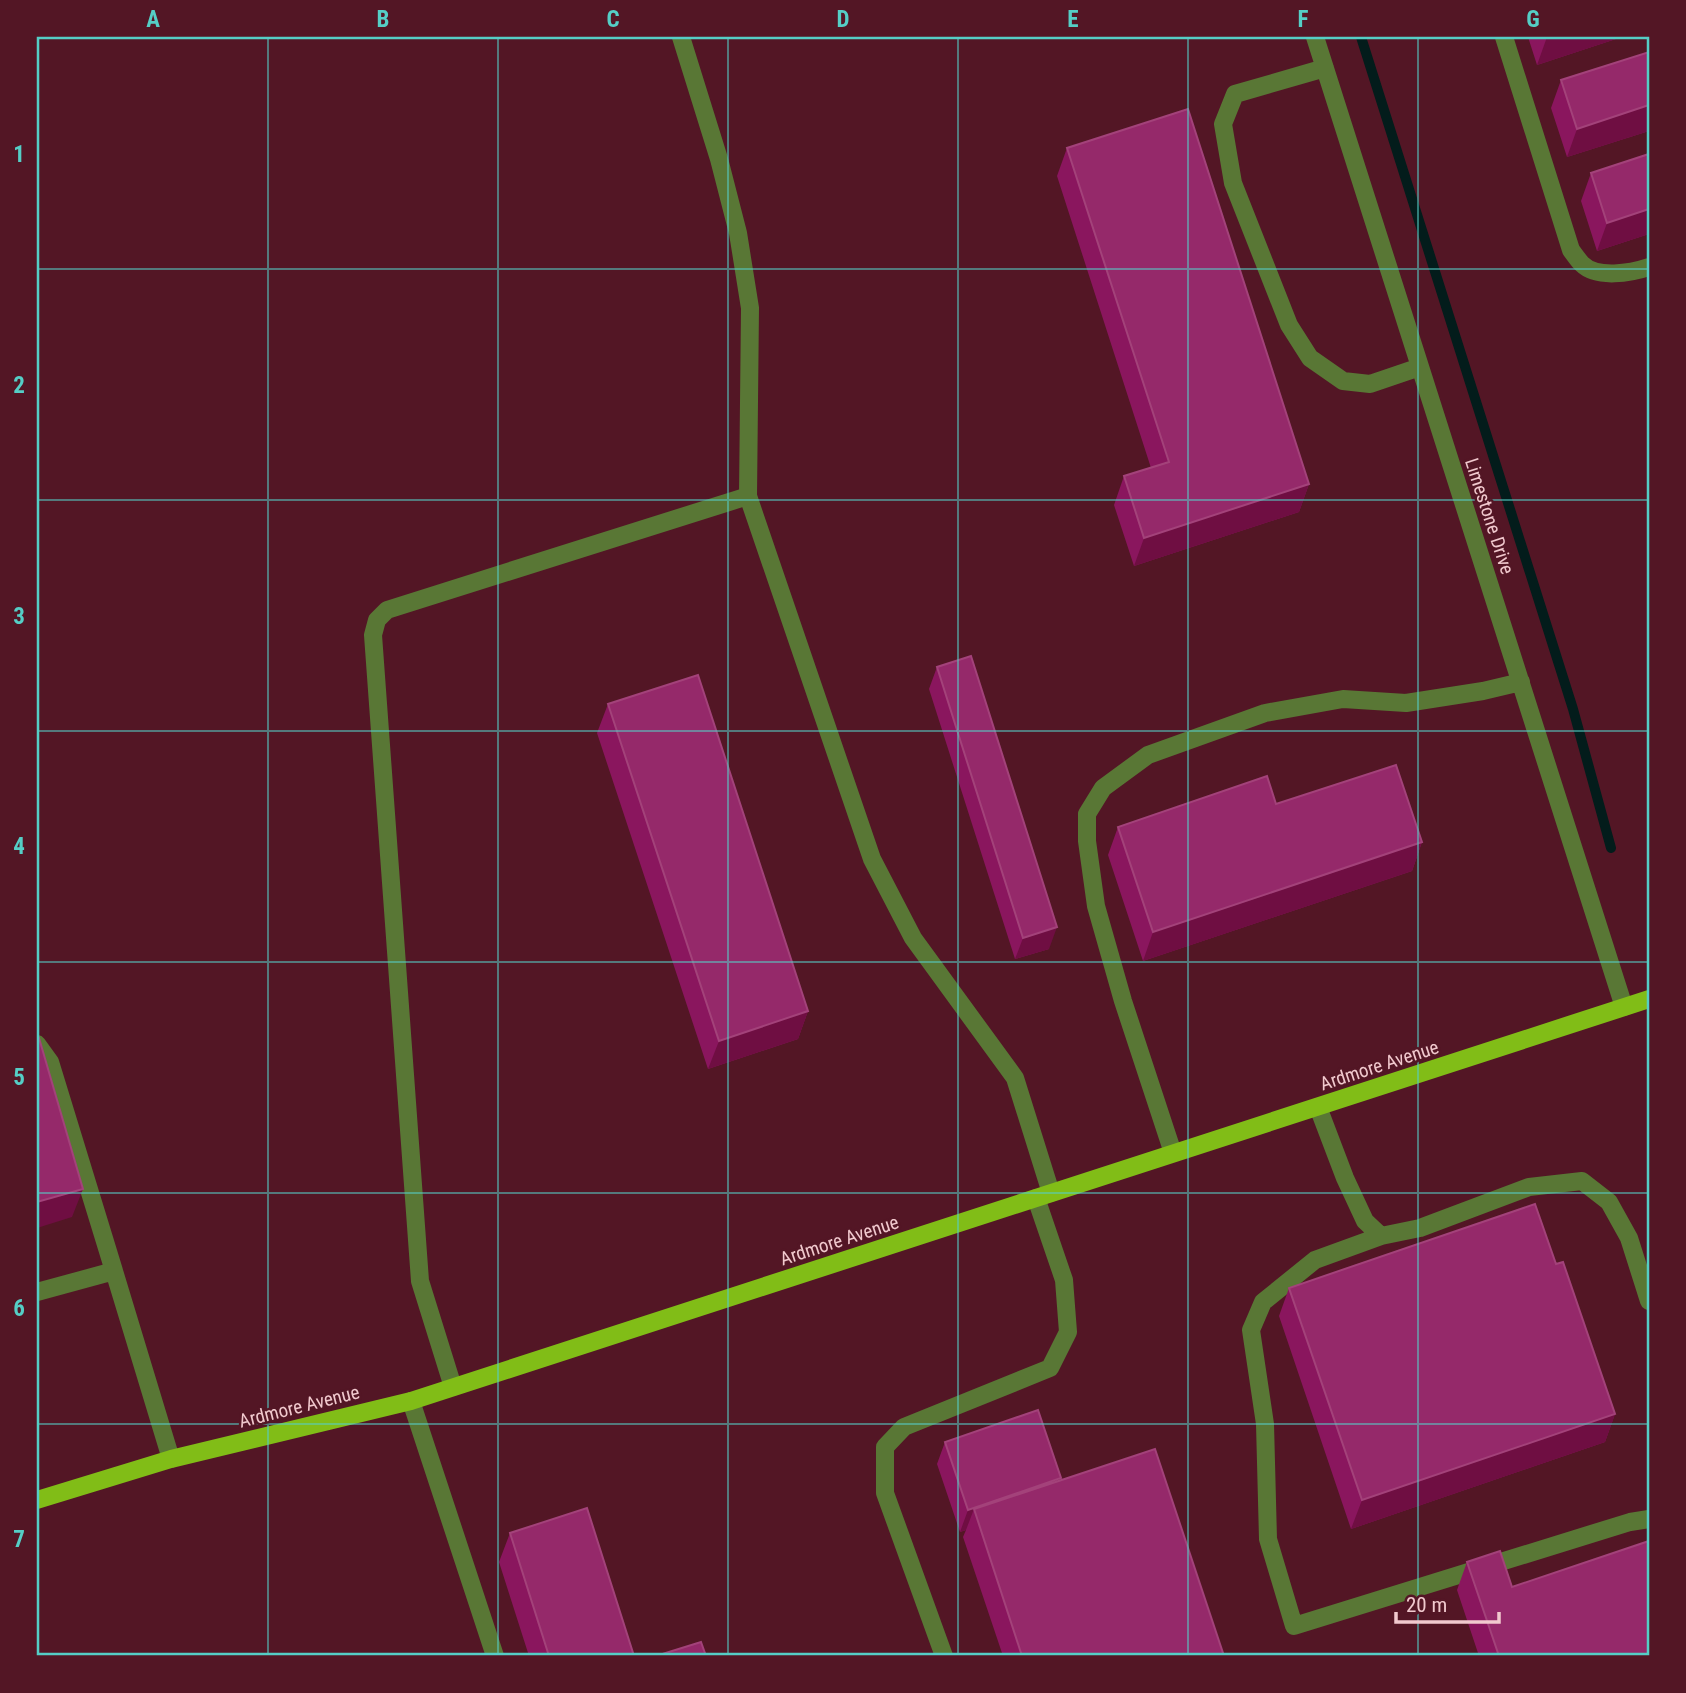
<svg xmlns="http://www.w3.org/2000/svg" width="1686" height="1693" viewBox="0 0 1686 1693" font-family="'Roboto Condensed',sans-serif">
	<rect width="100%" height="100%" fill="#531625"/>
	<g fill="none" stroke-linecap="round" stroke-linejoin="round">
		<path stroke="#031c1b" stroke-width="10" d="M1361 37 1573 709 1611 848"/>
		<path stroke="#597735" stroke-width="18" d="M1315 37 1624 1007
			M1504 37 1571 250C1574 254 1578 260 1582 264 1597 279 1631 273 1649 267
			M1325 68 1235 94 1223 124 1233 183 1289 325 1310 358 1343 381 1370 384 1420 367
			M748 496 872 859 913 938 1015 1078 1051 1193
			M37 1044 50 1062 114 1271
			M1318 1107 1345 1178 1365 1221 1381 1236 1420 1228 1529 1187 1582 1181 1609 1202 1629 1238 1649 1301
			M1173 1153 1123 1001 1096 906 1087 841V814L1103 788 1148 755 1265 713 1343 699 1406 703 1483 691 1521 682
			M1381 1236 1315 1260 1263 1302 1251 1330 1265 1424 1268 1539 1294 1626 1630 1522 1649 1519
			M37 1292 114 1271 171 1459
			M453 1387 420 1281 373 635 377 620 387 610 748 496 750 308 738 233 719 159 681 37
			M411 1401 495 1656
			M944 1656 885 1493V1447L904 1427 1050 1368 1068 1332 1064 1280 1036 1198"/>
		<path stroke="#81bd17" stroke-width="18" d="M37 1500 171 1459 411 1401 1649 999"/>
	</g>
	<path fill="#8a165e" d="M1528 37H1622L1537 65Z
		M1649 52V131L1567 157 1551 108 1561 80Z
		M1067 148 1309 484 1299 512 1134 566 1114 505 1124 476 1151 468 1057 176Z
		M1649 154V234L1597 251 1581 201 1591 173Z
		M937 667 1049 949 1015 959 929 689Z
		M608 704 808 1011 798 1039 708 1069 597 733Z
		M1276 804 1422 842 1412 871 1143 961 1108 855 1118 827Z
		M1556 1264 1615 1414 1605 1442 1351 1529 1279 1316 1289 1288Z
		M945 1442 1061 1478 1060 1480 1224 1656H1003L963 1537 966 1530 960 1532 937 1464Z
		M510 1533 634 1656H529L499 1562Z
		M1467 1562 1512 1587 1649 1656H1479L1457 1590Z"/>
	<path fill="#6f0e42" d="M1547 37H1622L1537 65Z
		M1649 105V131L1567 157 1577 129Z
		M1649 209V234L1597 251 1607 223Z
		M1309 484 1299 512 1134 566 1144 538Z
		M1422 842 1412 871 1143 961 1153 932Z
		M1057 927 1049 949 1015 959 1023 938Z
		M808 1011 798 1039 708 1069 719 1041Z
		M83 1189 72 1217 37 1228V1202Z
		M1615 1414 1605 1442 1351 1529 1362 1500Z
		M1061 1478 1053 1500 974 1509 966 1530 960 1532 968 1510Z"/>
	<path fill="#95296a" stroke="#a3427a" stroke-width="2" d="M1649 52V105L1577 129 1561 80Z
		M1188 109 1309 484 1144 538 1124 476 1169 462 1067 148Z
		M1649 154V209L1607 223 1591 173Z
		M971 656 1057 927 1023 938 937 667Z
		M698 675 808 1011 719 1041 608 704Z
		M1396 765 1422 842 1153 932 1118 827 1267 776 1276 804Z
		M39 1038 83 1189 37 1202V1039Z
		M1535 1204 1556 1264 1563 1262 1615 1414 1362 1500 1289 1288Z
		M1038 1410 1061 1478 968 1510 945 1442Z
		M1155 1449 1224 1656H1022L974 1509Z
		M587 1508 634 1656H549L510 1533Z
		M1649 1541V1656H1499L1467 1562 1500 1551 1512 1587Z
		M701 1642 706 1656H656Z"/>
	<path fill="none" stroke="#55cec6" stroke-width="2" stroke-opacity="0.55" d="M268 37V1656M498 37V1656M728 37V1656M958 37V1656M1188 37V1656M1418 37V1656M37 269H1649M37 500H1649M37 731H1649M37 962H1649M37 1193H1649M37 1424H1649"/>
	<g text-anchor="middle" stroke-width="5" stroke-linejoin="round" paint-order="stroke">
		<g font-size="19" fill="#f1c9ce" stroke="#531625">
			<text transform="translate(1490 516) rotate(72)" y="7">Limestone Drive</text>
			<text transform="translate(1379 1065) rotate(-18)" y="7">Ardmore Avenue</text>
			<text transform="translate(839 1240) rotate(-18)" y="7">Ardmore Avenue</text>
			<text transform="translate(299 1406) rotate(-14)" y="7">Ardmore Avenue</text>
		</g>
	</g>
	<rect width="1686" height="1693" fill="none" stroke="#531625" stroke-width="77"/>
	<path d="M1396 1612v10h103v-10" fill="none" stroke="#f1c9ce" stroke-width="3.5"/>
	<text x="1406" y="1612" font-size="21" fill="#f1c9ce" stroke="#531625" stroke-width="5" paint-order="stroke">20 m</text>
	<rect x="38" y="38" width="1610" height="1616" fill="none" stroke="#55cec6" stroke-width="2.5"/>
	<g font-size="23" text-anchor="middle" font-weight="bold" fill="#55cec6">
		<text x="153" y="27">A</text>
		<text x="383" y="27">B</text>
		<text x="613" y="27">C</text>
		<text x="843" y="27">D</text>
		<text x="1073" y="27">E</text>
		<text x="1303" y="27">F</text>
		<text x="1533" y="27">G</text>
		<text x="19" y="162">1</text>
		<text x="19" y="393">2</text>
		<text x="19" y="624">3</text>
		<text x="19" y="854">4</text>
		<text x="19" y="1085">5</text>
		<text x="19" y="1316">6</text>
		<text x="19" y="1547">7</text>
	</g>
</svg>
